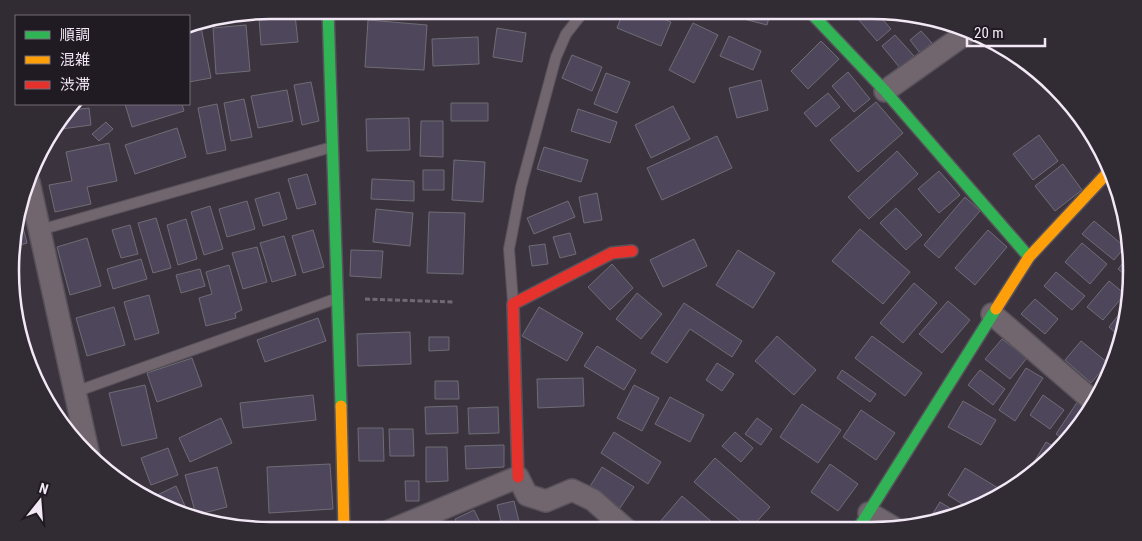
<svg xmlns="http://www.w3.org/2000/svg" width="1142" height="541" viewBox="0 0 1142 541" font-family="'Roboto Condensed','Noto Sans JP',sans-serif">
	<rect width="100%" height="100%" fill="#3b343f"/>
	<path fill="#4e475b" stroke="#6f6c75" d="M508 10H545L543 18 508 13Z
		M624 10H642L671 22 661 46 617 28Z
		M733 10H771L767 25 732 16Z
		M868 10 875 11 891 29 877 41 858 19Z
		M295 15 298 42 261 45 259 18Z
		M368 20 427 25 424 70 365 67Z
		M200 22 211 78 189 82V24Z
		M693 23 718 35 694 83 669 70Z
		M246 25 250 71 216 74 213 28Z
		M497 28 526 33 522 62 493 57Z
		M921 31 932 43 920 53 910 40Z
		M895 35 914 56 900 68 882 46Z
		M729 36 761 51 753 70 720 56Z
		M478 37 479 64 433 66 432 39Z
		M821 41 839 59 808 89 791 71Z
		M572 55 602 67 592 91 562 78Z
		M848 72 870 99 854 112 832 86Z
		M606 73 630 82 617 113 594 104Z
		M761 80 768 110 737 118 729 88Z
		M311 82 319 121 302 125 294 85Z
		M287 90 293 121 258 128 251 96Z
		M828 93 840 107 816 127 804 113Z
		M244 99 252 137 231 141 224 103Z
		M876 102 903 133 858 172 830 140Z
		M451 103H488V121H451Z
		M125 104H182L184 111 132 127Z
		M217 104 226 150 207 154 198 108Z
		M673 106 690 139 651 158 635 125Z
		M89 108 91 125 54 130 72 110Z
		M578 109 617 122 610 143 571 131Z
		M409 118 410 150 367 151 366 119Z
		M421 121H443V157L420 156Z
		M106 122 113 129 99 141 92 134Z
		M177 128 186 157 135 174 125 145Z
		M1039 135 1058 161 1033 180 1013 154Z
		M717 136 732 168 662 200 647 168Z
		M109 143 117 181 87 187 91 204 55 212 49 185 72 181 66 152Z
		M544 147 588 160 581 182 537 169Z
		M897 151 918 174 869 219 848 197Z
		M454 160 485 162 483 202 452 200Z
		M1063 164 1082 190 1055 211 1035 186Z
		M423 170H444V190H423Z
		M939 171 960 195 939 213 918 189Z
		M307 174 316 204 297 209 288 179Z
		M372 179 414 181V201L371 199Z
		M279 192 287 219 263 226 255 199Z
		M597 193 602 220 584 223 579 197Z
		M965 197 980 211 939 258 924 245Z
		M247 201 255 229 227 237 219 209Z
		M568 201 575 217 534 234 527 218Z
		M210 206 223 249 204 255 191 212Z
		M896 208 922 235 906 250 880 223Z
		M376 209 413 213 410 246 373 242Z
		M429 212 465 213 463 274 427 273Z
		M20 216 27 243 14 247 15 219Z
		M156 218 171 268 153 273 138 223Z
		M186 219 197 259 178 265 167 225Z
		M1094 221 1125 247 1114 260 1082 234Z
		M130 225 138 254 121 258 112 230Z
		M860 229 910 272 883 304 832 261Z
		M313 230 324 267 303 273 292 236Z
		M988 230 1007 247 975 285 955 268Z
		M570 233 576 254 560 258 553 237Z
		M284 236 296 275 272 282 260 243Z
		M87 238 101 286 70 295 57 247Z
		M694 239 707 266 663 287 650 260Z
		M1082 243 1107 264 1090 284 1065 262Z
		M545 244 548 264 532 266 529 246Z
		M257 247 267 282 243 289 232 253Z
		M351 250 383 251 381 278 350 276Z
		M738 250 775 273 753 308 716 285Z
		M1129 255 1132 271 1130 279 1118 269Z
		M141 259 147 279 113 289 107 269Z
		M612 264 633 288 610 310 588 287Z
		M229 265 242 310 235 313 236 318 206 326 199 298 212 294 206 272Z
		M200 269 205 286 181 293 176 275Z
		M1056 272 1085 296 1072 310 1044 286Z
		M1109 281 1125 294 1103 320 1087 307Z
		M914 283 937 303 903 343 880 323Z
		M637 293 662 314 641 339 616 319Z
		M149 295 159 333 135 340 124 302Z
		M1035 299 1058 319 1045 334 1021 314Z
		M948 301 970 320 942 353 919 334Z
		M684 303 742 341 732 357 690 329 667 363 651 353Z
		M114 307 125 345 87 356 76 318Z
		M539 307 583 333 567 361 522 336Z
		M1124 308 1119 336 1109 327Z
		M318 318 326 341 265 362 257 340Z
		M410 332 411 364 358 366 357 334Z
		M777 336 816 370 794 395 755 361Z
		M872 336 922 373 905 396 855 358Z
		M429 337H449V350L429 351Z
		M1002 339 1027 358 1010 379 985 359Z
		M1081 341 1108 363 1091 383 1065 360Z
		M597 346 636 370 624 390 584 366Z
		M192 358 202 386 157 402 147 373Z
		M717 363 734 374 722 391 706 380Z
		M1026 368 1043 378 1015 421 999 410Z
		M842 370 876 394 870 402 837 378Z
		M980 370 1005 389 993 405 968 385Z
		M583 378 584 406 538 408 537 379Z
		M435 381H458L459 399H435Z
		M145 385 157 438 122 446 109 393Z
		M634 385 659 398 642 431 617 418Z
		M313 395 316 420 243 428 240 403Z
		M1043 395 1064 410 1050 429 1030 415Z
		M670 397 704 415 690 442 655 424Z
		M963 401 996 420 981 445 948 427Z
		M1078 401 1090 409 1078 429 1066 441 1056 434Z
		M802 404 841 430 818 463 780 437Z
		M457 406 458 433 426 434 425 407Z
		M498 407 499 433 469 434 468 408Z
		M861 410 895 433 876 460 843 437Z
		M221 418 232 443 190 462 179 438Z
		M757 418 772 429 761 445 745 434Z
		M358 428H383L384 461H359Z
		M389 429H413L414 456H390Z
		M614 432 661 462 648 484 601 453Z
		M735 432 753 448 741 462 722 446Z
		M1046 442 1058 449 1030 477 1023 481Z
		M504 445V467L466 469 465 446Z
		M426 447H447L448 481 426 482Z
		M168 448 178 475 151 485 141 458Z
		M715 458 770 507 750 529 694 482Z
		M330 464 333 509 269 513 267 467Z
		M830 464 858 484 838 511 811 492Z
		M217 467 227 507 196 515 185 475Z
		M602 467 634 487 620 508 589 488Z
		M965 468 1003 491 1002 493 972 510 948 495Z
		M405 481H419V501H406Z
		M176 486 185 506 171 511 151 498Z
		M682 496 720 529 667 530 659 523Z
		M514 501 521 530H503L497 505Z
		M940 502 956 512 954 516 927 523Z
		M474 510 484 530H460L455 519Z
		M533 522 555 523V530H533Z"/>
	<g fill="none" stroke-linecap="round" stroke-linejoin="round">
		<defs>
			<path id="lane" d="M40 230 332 147
				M513 302 509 249 521 187 556 57 566 34 585 10
				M75 392 338 298"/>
			<path id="street" d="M885 91 971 30
				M29 182 89 456
				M992 314 1094 402
				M869 513 896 529
				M389 531 518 477 527 495 546 501 572 490 593 500 627 530"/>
			<path id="fast" d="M328 10 341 406
				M813 10 812 14 885 91 1029 257
				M858 529 996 309"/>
			<path id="slow" d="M996 309 1029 257 1111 169
				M341 406 344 531"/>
			<path id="jam" d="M518 477 513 304 612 253 632 251"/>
		</defs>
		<use href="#lane" stroke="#58525b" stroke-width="12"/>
		<use href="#street" stroke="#58525b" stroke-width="24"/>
		<use href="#fast" stroke="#58525b" stroke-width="14"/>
		<use href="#slow" stroke="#58525b" stroke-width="14"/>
		<use href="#jam" stroke="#58525b" stroke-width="14"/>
		<path stroke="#726a72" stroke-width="3" stroke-dasharray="5 2.5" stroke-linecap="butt" d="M365 299 453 302"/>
		<use href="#lane" stroke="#71656e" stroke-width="10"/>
		<use href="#street" stroke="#71656e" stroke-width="21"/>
		<use href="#fast" stroke="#30b455" stroke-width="11"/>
		<use href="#slow" stroke="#ff9f0a" stroke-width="11"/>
		<use href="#jam" stroke="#e5322d" stroke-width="11"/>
	</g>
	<path d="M0 0H1142V541H0ZM270 19H872A251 251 0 0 1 1123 270V271A251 251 0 0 1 872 522H270A251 251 0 0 1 19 271V270A251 251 0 0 1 270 19Z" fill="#312b34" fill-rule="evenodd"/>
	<path fill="none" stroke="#f3e9f6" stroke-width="2.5" d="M270 19H872A251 251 0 0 1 1123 270V271A251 251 0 0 1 872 522H270A251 251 0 0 1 19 271V270A251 251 0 0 1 270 19Z"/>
	<rect x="15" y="15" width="175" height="90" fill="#201a23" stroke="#746d77"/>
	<rect x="25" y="31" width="25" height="8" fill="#30b455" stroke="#746d77"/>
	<text x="60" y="40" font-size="15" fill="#f3e9f6">順調</text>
	<rect x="25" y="56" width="25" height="8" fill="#ff9f0a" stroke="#746d77"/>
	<text x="60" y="65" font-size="15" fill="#f3e9f6">混雑</text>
	<rect x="25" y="81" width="25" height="8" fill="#e5322d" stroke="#746d77"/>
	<text x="60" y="90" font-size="15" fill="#f3e9f6">渋滞</text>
	<g transform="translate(40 501) rotate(17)" stroke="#201a23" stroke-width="4" paint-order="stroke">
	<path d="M0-4L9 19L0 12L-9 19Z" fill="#f3e9f6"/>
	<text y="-8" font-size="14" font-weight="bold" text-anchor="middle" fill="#f3e9f6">N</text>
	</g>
	<path d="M967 38v8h78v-8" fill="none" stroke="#f3e9f6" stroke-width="2.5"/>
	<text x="974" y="38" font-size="15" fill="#f3e9f6" stroke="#201a23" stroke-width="4" paint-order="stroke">20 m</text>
</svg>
